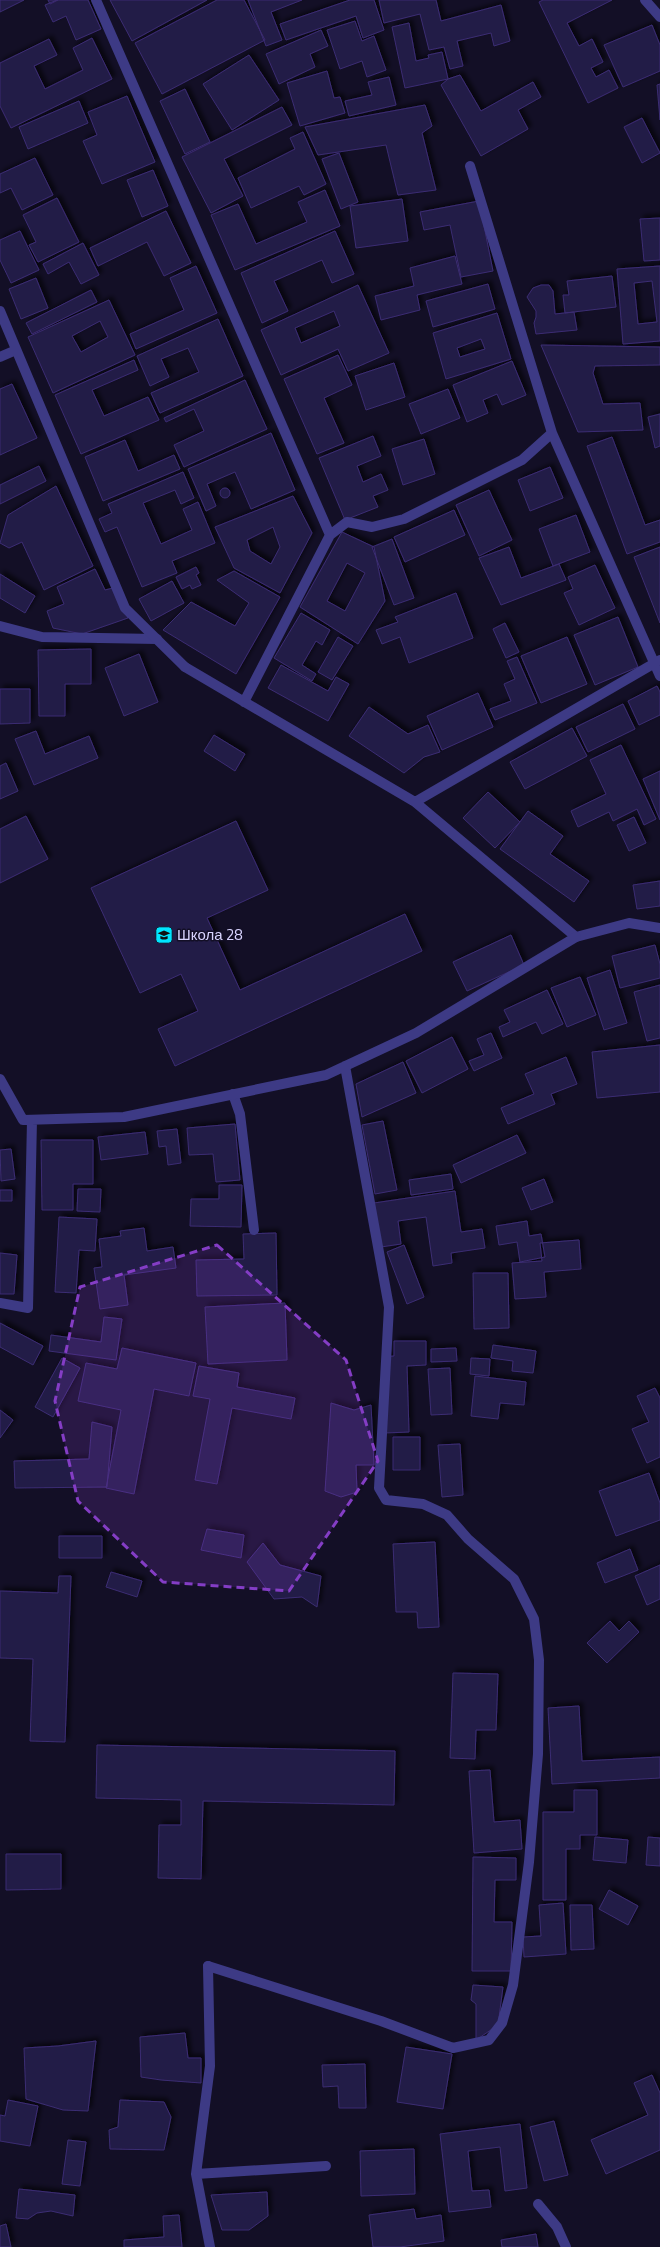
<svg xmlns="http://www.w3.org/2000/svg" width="660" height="2247" viewBox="0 0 660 2247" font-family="'Titillium Web',sans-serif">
	<defs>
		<filter id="shadow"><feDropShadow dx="3.5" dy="-3.5" stdDeviation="2" flood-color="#0009"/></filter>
	</defs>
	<rect width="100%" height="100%" fill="#130f26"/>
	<path fill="#241b47" stroke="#3b2d73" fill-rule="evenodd" filter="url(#shadow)" d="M0 0H24L0 12Z
		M48 0H58L50 4Z
		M57 0H88L101 29 76 40 66 16 53 22 45 5Z
		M110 0H207L132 41Z
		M217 0H244L265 40 162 94 135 43Z
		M248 0H302L271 12 282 40 266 46Z
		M350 0H374L384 30 363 38 356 16 286 40 280 24Z
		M379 0H436L441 21 501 5 510 41 494 46 491 33 457 41 463 66 450 69 444 47 429 50 420 14 384 23Z
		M543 0H612L567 23 579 46 592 39 603 62 591 68 596 77 609 70 618 88 588 103 539 2Z
		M355 21 362 41 374 36 386 70 367 77 362 61 340 69 327 30Z
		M409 23 416 61 429 58 428 55 442 52 448 79 405 88 392 27Z
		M652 25 660 45V71L623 87 604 45Z
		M321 30 328 46 310 54 315 67 279 84 266 54Z
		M92 38 112 79 11 128 0 106V63L49 39 57 55 34 66 45 89 83 70 73 48Z
		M249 55 279 100 232 130 203 84Z
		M327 71 334 98 340 97 345 113 300 126 287 83Z
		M460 75 481 111 533 82 541 97 518 110 528 129 481 156 441 85 448 79Z
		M389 77 396 105 349 116 345 101 372 95 368 82Z
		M660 84V120L657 85Z
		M185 89 210 142 185 154 160 101Z
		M127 96 155 162 102 184 83 141 97 135 88 112Z
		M79 101 88 123 28 149 19 127Z
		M425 105 432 126 422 133 436 190 398 195 386 145 318 155 305 127Z
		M282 107 292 125 224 159 243 196 211 213 182 157Z
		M642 118 660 153 642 163 624 127Z
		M303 132 326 184 304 195 299 186 251 208 238 178 295 149 290 138Z
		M339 153 358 202 341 209 322 159Z
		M35 158 53 195 22 210 11 188 0 193V174Z
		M153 170 168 206 142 217 127 180Z
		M325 190 340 226 235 270 211 215 238 204 256 244 307 222 298 202Z
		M57 198 79 242 38 262 29 245 36 242 23 215Z
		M402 199 408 241 356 248 350 206Z
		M479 201 493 271 461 277 450 225 424 230 420 212Z
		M166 211 191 263 164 276 147 242 98 266 90 248Z
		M660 218V260L644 261 640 219Z
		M20 231 39 270 11 283 0 260V240Z
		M335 231 354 274 332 283 322 260 274 281 288 311 262 323 241 273Z
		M83 243 99 275 81 284 69 262 48 274 43 264Z
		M455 256 462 284 417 295 420 310 381 320 375 296 414 286 410 268Z
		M196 266 217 313 136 349 130 334 184 310 170 278Z
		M660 266V341L623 344 617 269ZM652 281 657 322 638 324 634 283Z
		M612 276 616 307 565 313 563 295H569L567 281Z
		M36 278 48 308 21 319 9 289Z
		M488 284 495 309 433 327 426 301Z
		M358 285 389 353 348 371 338 349 281 375 261 330ZM334 311 340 326 301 343 295 328Z
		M541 285H549L553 291 555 314 574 312 577 330 536 334 534 323 536 317V311L527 297 533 288Z
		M91 290 97 302 32 334 26 323Z
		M109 300 135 355 53 393 28 337ZM100 321 108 337 81 352 72 336Z
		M497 313 511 359 446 379 433 333ZM481 339 485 349 460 357 457 348Z
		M218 319 243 376 160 413 151 393 199 372 188 348 161 359 169 377 150 386 137 356Z
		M541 345 660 347V365L595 366 593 373 603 404 640 403 643 430 578 432Z
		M338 355 352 385 324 398 344 443 317 454 284 379Z
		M134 360 138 370 92 390 104 416 148 397 159 420 81 454 55 395Z
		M512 361 526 395 502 405 497 394 483 400 488 413 467 422 453 385Z
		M394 363 405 397 366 410 355 376Z
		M245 380 267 429 184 467 174 445 204 431 194 409 166 422 164 418Z
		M12 384 37 438 0 455V389Z
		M448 389 460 418 421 434 409 404Z
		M660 414V446L655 448 648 417Z
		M271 433 295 490 251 509 235 472 207 484 216 506 206 511 188 469Z
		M373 436 381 456 357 466 363 482 381 474 388 490 373 496 378 507 345 520 319 458Z
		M612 437 645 525 660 520V542L627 554 587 446Z
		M424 439 435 474 403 485 392 449Z
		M125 440 138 471 174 455 180 469 103 501 85 457Z
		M39 466 46 481 0 504V485Z
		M550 467 563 498 530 511 518 480Z
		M183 472 194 498 181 504 175 490 143 503 161 544 192 530 183 509 198 502 215 543 172 561 177 573 142 587 117 527 105 532 99 519 112 513 108 504Z
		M56 486 93 566 44 590 22 542 9 548 0 543 8 515Z
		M220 493a5 5 0 1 1 10 0a5 5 0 1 1-10 0Z
		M489 490 512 540 479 556 456 505Z
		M293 496 312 533 280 593 234 568 215 527ZM273 527 280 547 271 564 250 551 247 540Z
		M454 510 465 535 405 562 394 537Z
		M576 515 590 552 553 566 539 529Z
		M342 532 374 547 385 601 358 644 300 607ZM347 563 365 573 345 611 327 601Z
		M392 539 414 598 394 605 372 547Z
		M509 547 521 578 559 564 566 580 501 605 479 558Z
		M660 547V623L634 557Z
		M595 565 615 608 579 625 564 593 573 589 568 577Z
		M196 567 199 573 196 575 201 585 192 589 190 585 182 589 176 577Z
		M95 569 105 590 113 588 128 618 82 634 53 628 47 611 64 604 57 587Z
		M234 571 280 597 236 674 163 630 191 602 235 626 249 603 217 580Z
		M0 574 35 596 25 613 0 598Z
		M172 581 184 603 151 621 139 599Z
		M456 593 473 638 409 663 400 637 382 644 376 630 398 622 395 617Z
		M301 613 330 630 322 645 316 641 302 665 316 674 312 681 274 658Z
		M618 617 638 667 595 685 574 635Z
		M505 623 519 652 506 658 493 629Z
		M338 637 353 646 332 680 318 672Z
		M567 637 587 684 541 703 521 656Z
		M91 649V684H65V716H39L38 650Z
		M139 654 158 702 124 716 105 668Z
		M517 657 537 703 495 720 490 709 511 701 504 684 515 679 507 661Z
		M281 665 328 691 336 677 349 684 328 721 268 688Z
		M657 686 660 692V715L639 725 628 701Z
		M0 689H30V723L0 724Z
		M478 693 493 727 442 750 427 716Z
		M623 704 635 729 588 752 576 727Z
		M369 707 408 734 428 725 440 752 424 757 404 773 349 736Z
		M572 728 587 756 525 789 510 762Z
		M36 731 45 754 89 736 98 758 34 785 15 739Z
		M214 735 245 754 235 771 204 751Z
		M621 745 656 819 644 825 637 809 613 821 609 812 578 827 571 811 606 794 590 760Z
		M6 763 18 791 0 799V766Z
		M660 771V820L643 779Z
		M488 792 520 822 495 848 463 818Z
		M528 811 563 836 550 854 589 881 574 902 500 849Z
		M26 816 48 859 0 883V829Z
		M634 817 646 843 629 851 617 825Z
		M236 821 268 890 207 918 240 990 405 914 422 951 175 1066 158 1029 198 1011 181 974 140 993 91 888Z
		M660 881V906L637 909 633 885Z
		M511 935 524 965 467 991 453 962Z
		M655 945 660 964V978L620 988 612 956Z
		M610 970 627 1023 604 1030 587 978Z
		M580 977 596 1015 567 1027 551 988Z
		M660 985V1038L647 1041 634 992Z
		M547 990 563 1024 542 1034 536 1022 503 1037 499 1027 510 1022 504 1010Z
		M491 1033 502 1058 474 1071 469 1061 484 1055 477 1039Z
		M452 1037 468 1069 422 1093 406 1061Z
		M660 1045V1092L597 1098 592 1052Z
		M566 1057 577 1084 551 1094 555 1104 508 1124 501 1108 534 1094 525 1074Z
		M403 1062 416 1093 362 1117 356 1084Z
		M383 1121 397 1190 375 1194 362 1125Z
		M235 1124 240 1180 216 1182 213 1154 189 1155 187 1128Z
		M177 1129 181 1163 168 1165 166 1146 159 1147 157 1131Z
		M145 1132 148 1154 101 1160 98 1137Z
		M517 1135 526 1153 461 1183 453 1165Z
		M41 1140H93V1184H73V1210H42Z
		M11 1149 15 1179 1 1181 0 1150Z
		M451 1174 453 1189 411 1195 409 1180Z
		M544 1179 553 1202 531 1210 522 1188Z
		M219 1185H242L241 1227 190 1226 191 1199H219Z
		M78 1189H101L100 1212 77 1211Z
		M0 1190H12V1201H0Z
		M455 1191 461 1232 482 1229 485 1248 451 1253 452 1263 433 1266 426 1217 398 1221 401 1244 381 1247 374 1203Z
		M59 1217 97 1219 95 1251 79 1250 76 1293 55 1292Z
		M527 1221 529 1236 541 1234 545 1257 520 1262 517 1242 499 1245 496 1226Z
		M144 1228 147 1251 173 1247 176 1268 124 1275 128 1305 100 1309 94 1268 102 1267 99 1239 121 1236 120 1231Z
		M276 1233 277 1295 197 1296 196 1260 244 1259 243 1234Z
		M579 1240 581 1269 544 1272 546 1297 515 1299 512 1263 542 1261 540 1243Z
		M404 1245 424 1297 407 1304 387 1252Z
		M0 1253 17 1255 14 1294H0Z
		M473 1273H508L509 1328 474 1329Z
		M285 1303 287 1360 208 1364 205 1307Z
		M104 1317 122 1319 116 1360 49 1351 51 1335 101 1342Z
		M0 1323 43 1346 33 1365 0 1347Z
		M394 1341H426V1365L407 1366 409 1432 385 1433 383 1357 394 1356Z
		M493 1345 536 1351 533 1373 512 1371 513 1361 491 1358Z
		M122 1348 196 1363 189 1396 154 1389 134 1494 106 1488 121 1410 78 1401 86 1363 117 1369Z
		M456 1348 457 1361 431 1362V1349Z
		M62 1358 80 1368 53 1417 35 1407Z
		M471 1358 490 1359 489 1376 470 1374Z
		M199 1366 239 1373 237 1387 295 1398 291 1419 232 1408 217 1484 195 1480 210 1399 193 1396Z
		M450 1368 452 1414 431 1415 428 1369Z
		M475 1376 526 1382 524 1405 500 1403 498 1419 471 1416Z
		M655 1388 660 1398V1457L647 1463 632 1429 649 1422 637 1396Z
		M331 1403 354 1410 371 1405 374 1465H356L357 1492 341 1497 325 1491Z
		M0 1410 13 1420 0 1438Z
		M92 1422 112 1427 107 1487 15 1488 14 1461 89 1459Z
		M393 1437H420V1470H393Z
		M460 1444 463 1495 442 1497 438 1445Z
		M649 1473 660 1503V1520L616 1536 599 1491Z
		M207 1529 244 1535 241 1558 201 1550Z
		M59 1536H102V1558H59Z
		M435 1542 439 1627 418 1628 417 1612H396L393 1544Z
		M263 1543 280 1565 321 1576 317 1607 302 1597 274 1599 247 1562Z
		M630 1549 638 1570 605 1583 597 1563Z
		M660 1565V1599L647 1605 635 1576Z
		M111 1572 142 1581 137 1597 106 1587Z
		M59 1576H71L65 1742 30 1741 33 1659 0 1658V1591L58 1593Z
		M610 1621 619 1631 629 1621 639 1632 607 1663 587 1643Z
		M453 1673 498 1674 496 1730H476L475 1759 450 1758Z
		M579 1706 582 1761 660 1757V1778L552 1784 548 1708Z
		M97 1745 395 1751 394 1805 203 1801 201 1879 158 1878 159 1825H181V1800L96 1798Z
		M490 1770 494 1822 520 1820 522 1849 474 1853 469 1771Z
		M574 1790H597V1835H580V1849H566V1900H543V1812H574Z
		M595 1837 628 1840 626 1863 593 1860Z
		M648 1837 660 1838V1866L646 1865Z
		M6 1854H61V1889L6 1890Z
		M473 1857 516 1858V1880H495L494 1922H512L511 1971H472Z
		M609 1890 638 1906 628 1925 599 1909Z
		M563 1903 566 1954 524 1957 523 1937 541 1936 539 1905Z
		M570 1905H592L594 1949 571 1950Z
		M473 1985 503 1987 498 2025 476 2040V2004L471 2000Z
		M185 2033 188 2058H201V2083L161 2080 141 2077 140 2037Z
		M96 2041 88 2111 63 2110 26 2099 24 2048 58 2046Z
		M406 2047 452 2054 443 2109 397 2102Z
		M365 2064 366 2108H339L338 2086 323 2087 322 2065Z
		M652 2075 660 2093V2150L606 2174 591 2140 648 2115 634 2083Z
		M8 2100 38 2106 30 2146 0 2141V2115L5 2116Z
		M120 2100 164 2102 171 2117 164 2150 110 2149 109 2130 118 2127Z
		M554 2121 568 2175 544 2181 530 2127Z
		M520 2124 527 2188 505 2191 500 2147 468 2151 472 2191 489 2190 491 2207 449 2212 440 2134Z
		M68 2140 86 2142 80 2186 62 2184Z
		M414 2149 415 2194 361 2196 360 2151Z
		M19 2189 75 2195 73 2216 51 2211 37 2213 28 2219 16 2218Z
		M267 2192 268 2216 249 2230H222L211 2195Z
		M414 2209 416 2219 441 2215 444 2241 400 2247H373L369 2215Z
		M179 2215 182 2247H124V2240L164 2237 163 2216Z
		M6 2224 11 2247H0V2226Z
		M536 2234 538 2247H502L501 2240Z"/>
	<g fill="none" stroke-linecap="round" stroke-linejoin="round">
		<path stroke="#3d3a85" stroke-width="10" d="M96 0 330 535 244 702
			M470 166 552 433 660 676
			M330 535 347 522 372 527 404 519 522 460 552 433
			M0 626 42 637 157 639
			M185 667 415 802 576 937 629 923 660 928
			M415 802 660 660
			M233 1094 240 1114 254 1230
			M208 1966 210 2066 196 2174 210 2247
			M196 2174 326 2166
			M538 2204 557 2227 566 2247"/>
		<path stroke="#3d3a85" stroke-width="10" d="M645 0 660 17
			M0 311 125 608 185 667
			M0 357 16 350
			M0 1079 23 1120 124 1117 326 1075 416 1033 576 937
			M0 1303 28 1308 32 1120
			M208 1966 381 2021 453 2048 489 2040 502 2023 513 1985 529 1862 538 1754 539 1660 534 1619 514 1579 468 1539 447 1515 423 1504 386 1500 379 1488 389 1307 345 1066"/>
	</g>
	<path fill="#843dc5" fill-opacity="0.2" stroke="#843dc5" stroke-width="3" stroke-dasharray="8 5" stroke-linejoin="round" d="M217 1245 346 1360 378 1461 289 1591 163 1582 78 1501 55 1401 80 1287Z"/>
	<defs>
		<symbol id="school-square" viewBox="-11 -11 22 22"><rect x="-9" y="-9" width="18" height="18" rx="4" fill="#00e5ff" stroke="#130f26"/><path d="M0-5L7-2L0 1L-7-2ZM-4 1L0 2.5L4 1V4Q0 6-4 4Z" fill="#111"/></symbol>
	</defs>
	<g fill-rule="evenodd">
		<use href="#school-square" x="154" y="925" width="20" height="20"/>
	</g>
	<g text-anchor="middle" stroke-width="3" stroke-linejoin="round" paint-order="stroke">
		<g font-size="15" fill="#d9d4ff" stroke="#130f26" text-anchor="start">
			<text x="177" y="940">Школа 28</text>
		</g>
	</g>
</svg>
